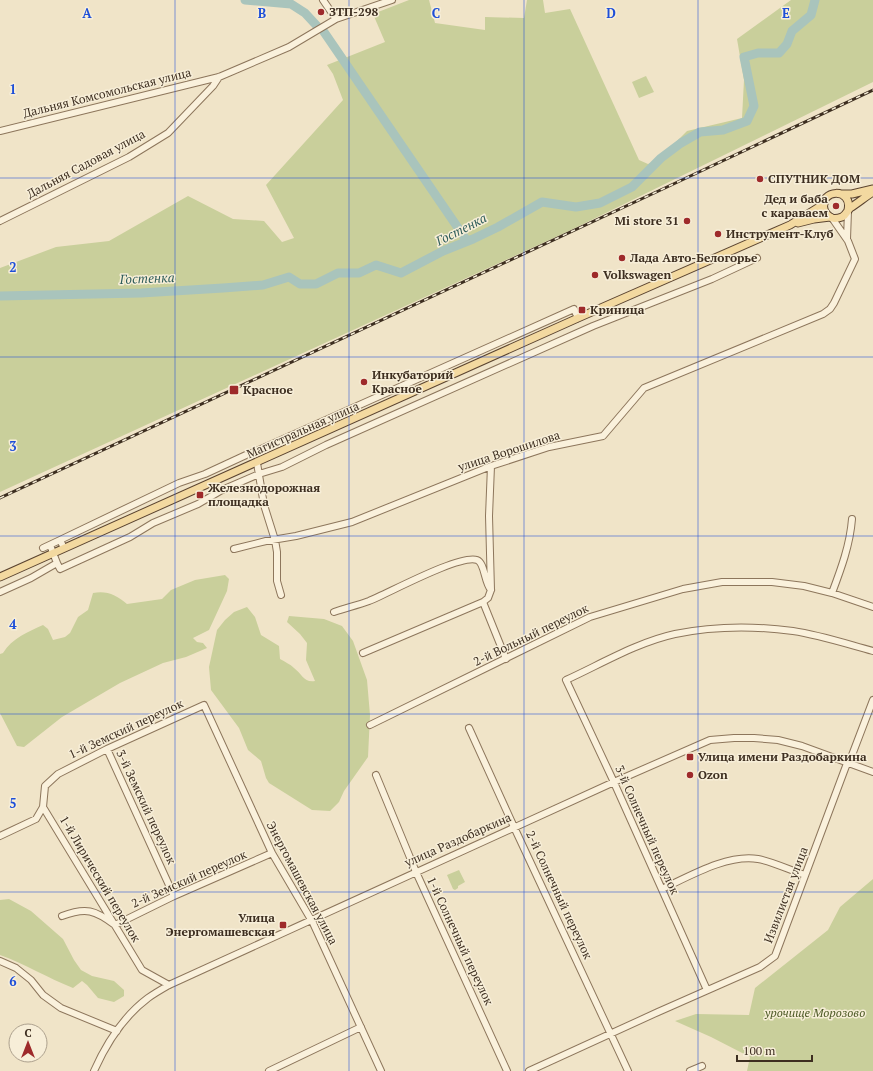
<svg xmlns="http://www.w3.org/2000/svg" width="873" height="1071" viewBox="0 0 873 1071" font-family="'PT Serif',serif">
	<rect width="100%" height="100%" fill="#f0e4c8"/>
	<path fill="#c9cf9b" d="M409 0H429L435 23 485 30V17L524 18 527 0H543L545 13 570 9 639 160 648 164 658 160 687 131 742 118 744 80 737 39 791 0H873V82L571 230 0 492V268L56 247 109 241 188 196 233 219 264 221 282 242 294 238 266 185 343 100 333 74 327 65 385 42 373 14Z
		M646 76 654 92 639 98 632 82Z
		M225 575 229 579 227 591 209 630 193 638 197 642 203 643 207 648 186 657 163 663 120 683 62 717 24 747 17 746 0 713V654L3 653C12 638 28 632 43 625L48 629 53 640 65 637 70 633 78 617 88 610 93 593C106 590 117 595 127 604L162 599 171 590 195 580Z
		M247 607 255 617 261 635 279 646 280 659C285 662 290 664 294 668 302 674 304 683 315 681L306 660 307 643 300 634 287 622 289 616 324 619 342 626 353 641 367 680 370 715 368 757 344 791 339 802 330 811 312 810 269 783 266 778 261 761 248 750 239 728 211 690 209 667 217 630 225 620 234 612Z
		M459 870 465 882 458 886V888L455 890 453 889 447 875Z
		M873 879V1071H747L750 1057 711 1037 675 1021 696 1014 749 1015 755 988 828 930 840 907Z
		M9 899 31 911 63 939 74 960 81 970 92 976 114 981 124 990V996L114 1002 98 998 87 985 82 981 73 988C48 978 25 964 0 955V900Z"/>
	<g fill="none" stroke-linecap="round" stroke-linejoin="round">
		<path stroke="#a9c4bc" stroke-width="9" d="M245 0 291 4 305 13 317 26
			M324 32 467 241
			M0 296 141 293 223 288 263 285 289 277 300 284H316L338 273H359L376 265 401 273 443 251 473 239 498 227 542 202 576 207 600 203 632 187 661 158 681 143 700 132 723 130 747 121 754 106 744 57 758 53H779L787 44 792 31 811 15 815 0"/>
		<defs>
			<path id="minor" d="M323 0 336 19
				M0 131 219 77 289 47 336 19 392 0
				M0 221 129 157 168 133 213 86 219 77
				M847 239 848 211
				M252 453 574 309 578 318
				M257 463 264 505 275 540 277 552V581L281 595
				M491 466 489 516 491 590 488 598 483 602 506 659
				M50 545 57 563
				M43 548 60 540
				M64 548 60 540 179 483 205 474 246 455
				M234 549 266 541 296 536 352 522 491 466 549 447 603 436 644 388 823 314 830 309 834 303 855 259 848 241 832 218
				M0 592 31 578 57 563 60 569 130 537 153 523 198 504 222 490 259 474 282 467 326 445 593 326 712 279 757 258
				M832 593C841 569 850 545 852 519
				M334 612C346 608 358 605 369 601 389 593 460 554 477 560 485 563 484 582 491 590
				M363 653 483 602
				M370 725 590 617 683 589 722 582H772L804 586 832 593 873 607
				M469 728 514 827 628 1071
				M107 749 174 896
				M376 775 416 872 507 1071
				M0 836 36 819 43 807
				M662 889C690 876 727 854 758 859 771 861 792 871 805 875
				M62 916C86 907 95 910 115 925L174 896 272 853
				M0 961 16 968 31 980 43 995 61 1008 117 1031
				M169 985 142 970 43 807 45 786 58 774 107 749 204 705 272 853 313 923 381 1071
				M707 990 612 778 566 680C601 664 638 642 675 634 714 626 755 626 793 631 820 635 847 644 873 651
				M94 1071C106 1044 124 1016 148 998 155 993 162 989 169 985L614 782 710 740 734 738H754L778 740 802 746 873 772
				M269 1071 361 1027
				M529 1071 658 1012 760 967 775 956 846 766 849 763 873 700
				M690 1071 702 1066"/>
			<path id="major" d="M841 194H852L873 189
				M848 210C853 187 819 189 824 209 825 213 828 216 832 218 835 219 839 218 842 217 846 215 847 211 850 208 858 203 865 197 873 192
				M798 223 814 219 830 217
				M0 577 578 318 790 225 824 204"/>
		</defs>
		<use href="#minor" stroke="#8d765c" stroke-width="8"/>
		<use href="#major" stroke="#5b4430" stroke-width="9"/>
		<use href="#minor" stroke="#faf1dc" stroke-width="6"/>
		<use href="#major" stroke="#f3d9a0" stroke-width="7"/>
		<defs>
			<path id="rail" d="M0 498 667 187 873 90"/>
		</defs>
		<use href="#rail" stroke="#3d2e20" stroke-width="3"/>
		<use href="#rail" stroke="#f7eed8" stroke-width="1.5" stroke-dasharray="4.5" stroke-linecap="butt"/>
	</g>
	<path fill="none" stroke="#1d4ed8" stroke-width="1" stroke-opacity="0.55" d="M175 0V1071M349 0V1071M524 0V1071M698 0V1071M0 178H873M0 357H873M0 536H873M0 714H873M0 892H873"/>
	<g fill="#9e2a2b" stroke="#f7eed8" stroke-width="1.5">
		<circle cx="321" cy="12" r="4"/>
		<circle cx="760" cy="179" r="4"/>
		<circle cx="836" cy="206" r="4"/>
		<circle cx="687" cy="221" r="4"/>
		<circle cx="718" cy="234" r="4"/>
		<circle cx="622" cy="258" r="4"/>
		<circle cx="595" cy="275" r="4"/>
		<rect x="578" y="306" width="8" height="8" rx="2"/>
		<circle cx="364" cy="382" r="4"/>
		<rect x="229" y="385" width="10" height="10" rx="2"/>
		<rect x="196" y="491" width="8" height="8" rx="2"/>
		<rect x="686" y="753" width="8" height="8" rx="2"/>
		<circle cx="690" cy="775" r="4"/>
		<rect x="279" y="921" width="8" height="8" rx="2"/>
	</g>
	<g text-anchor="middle" stroke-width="3" stroke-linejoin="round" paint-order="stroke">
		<g font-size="12" font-weight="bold" fill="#3d2e20" stroke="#f7eed8" text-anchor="start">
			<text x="329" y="16">ЗТП-298</text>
			<text x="768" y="183">СПУТНИК ДОМ</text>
			<text x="828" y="203" text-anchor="end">Дед и баба<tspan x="828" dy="14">с караваем</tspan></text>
			<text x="679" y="225" text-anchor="end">Mi store 31</text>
			<text x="726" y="238">Инструмент-Клуб</text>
			<text x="630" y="262">Лада Авто-Белогорье</text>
			<text x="603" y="279">Volkswagen</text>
			<text x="590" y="314">Криница</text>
			<text x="372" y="379">Инкубаторий<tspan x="372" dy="14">Красное</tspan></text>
			<text x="243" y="394">Красное</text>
			<text x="208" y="492">Железнодорожная<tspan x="208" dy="14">площадка</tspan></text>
			<text x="698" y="761">Улица имени Раздобаркина</text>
			<text x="698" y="779">Ozon</text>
			<text x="275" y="922" text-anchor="end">Улица<tspan x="275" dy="14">Энергомашевская</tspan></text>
		</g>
		<g font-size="12" fill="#3d2e20" stroke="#f7eed8">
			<text transform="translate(107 93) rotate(-14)" y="4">Дальняя Комсомольская улица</text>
			<text transform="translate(86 164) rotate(-28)" y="4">Дальняя Садовая улица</text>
			<text transform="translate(303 430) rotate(-24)" y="4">Магистральная улица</text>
			<text transform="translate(509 451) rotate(-18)" y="4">улица Ворошилова</text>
			<text transform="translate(531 635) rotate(-26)" y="4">2-й Вольный переулок</text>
			<text transform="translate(126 729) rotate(-25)" y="4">1-й Земский переулок</text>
			<text transform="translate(146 807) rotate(65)" y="4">3-й Земский переулок</text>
			<text transform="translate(647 830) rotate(66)" y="4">3-й Солнечный переулок</text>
			<text transform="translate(458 840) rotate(-24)" y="4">улица Раздобаркина</text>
			<text transform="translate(100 879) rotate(59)" y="4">1-й Лирический переулок</text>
			<text transform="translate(189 879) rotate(-24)" y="4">2-й Земский переулок</text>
			<text transform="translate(302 883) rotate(62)" y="4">Энергомашевская улица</text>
			<text transform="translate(559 895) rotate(65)" y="4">2-й Солнечный переулок</text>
			<text transform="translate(786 895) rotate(-69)" y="4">Извилистая улица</text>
			<text transform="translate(460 941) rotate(65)" y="4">1-й Солнечный переулок</text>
		</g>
		<g font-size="12" font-style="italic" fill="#4d5a26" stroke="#f7eed8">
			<text x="815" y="1017">урочище Морозово</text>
		</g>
		<g font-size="13" font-style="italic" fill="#2f5d5a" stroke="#f7eed8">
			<text transform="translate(461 229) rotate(-27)" y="5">Гостенка</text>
			<text transform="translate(147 278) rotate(-2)" y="5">Гостенка</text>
		</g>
	</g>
	<g font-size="13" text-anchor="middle" font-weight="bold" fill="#1d4ed8" stroke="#f7eed8" stroke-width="3" stroke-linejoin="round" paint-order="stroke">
		<text x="87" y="18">A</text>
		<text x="262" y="18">B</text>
		<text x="436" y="18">C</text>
		<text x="611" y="18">D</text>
		<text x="786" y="18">E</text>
		<text x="13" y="94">1</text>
		<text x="13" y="272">2</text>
		<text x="13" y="451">3</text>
		<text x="13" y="629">4</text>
		<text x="13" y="808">5</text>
		<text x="13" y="986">6</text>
	</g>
	<g transform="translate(28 1043)"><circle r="19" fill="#f7eed8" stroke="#ada18e"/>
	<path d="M0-3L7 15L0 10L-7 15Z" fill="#9e2a2b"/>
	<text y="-6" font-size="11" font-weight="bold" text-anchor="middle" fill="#3d2e20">С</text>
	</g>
	<path d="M737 1055v6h75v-6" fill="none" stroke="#3d2e20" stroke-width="2"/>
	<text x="743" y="1055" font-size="12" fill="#3d2e20" stroke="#f7eed8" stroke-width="3" paint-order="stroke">100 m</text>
</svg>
